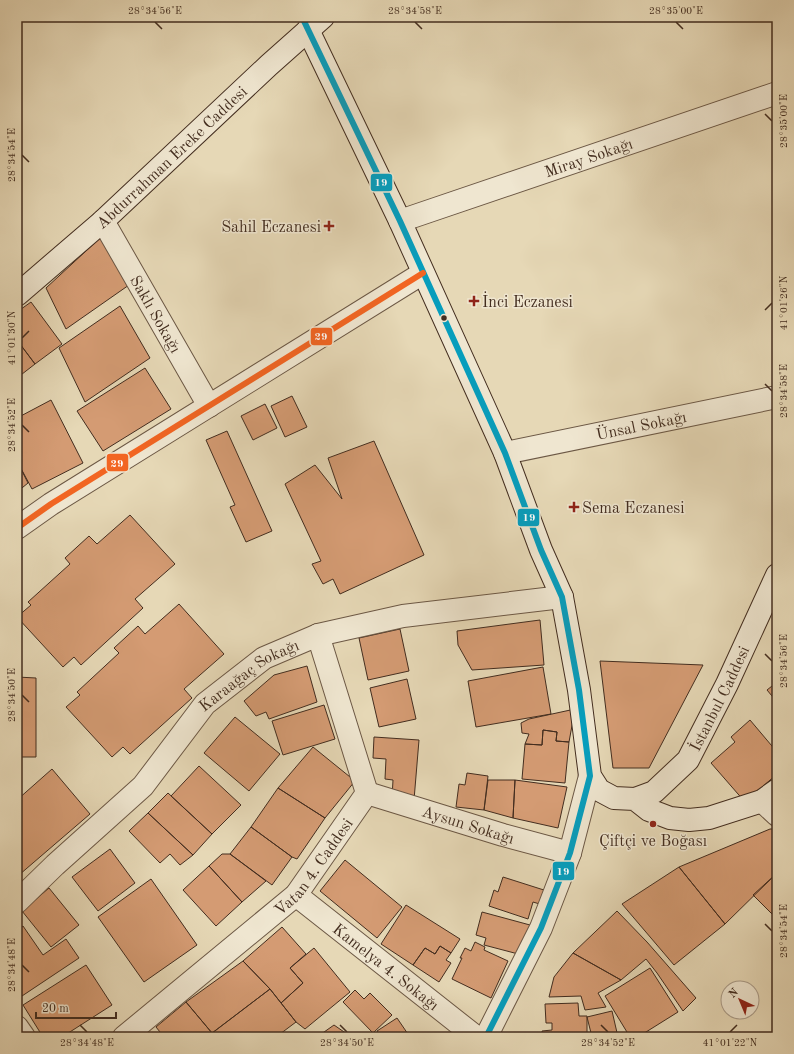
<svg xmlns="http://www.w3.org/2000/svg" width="794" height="1054" viewBox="0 0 794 1054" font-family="'Old Standard TT',serif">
	<rect width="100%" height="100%" fill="#e6d8b6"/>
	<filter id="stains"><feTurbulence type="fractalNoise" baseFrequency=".005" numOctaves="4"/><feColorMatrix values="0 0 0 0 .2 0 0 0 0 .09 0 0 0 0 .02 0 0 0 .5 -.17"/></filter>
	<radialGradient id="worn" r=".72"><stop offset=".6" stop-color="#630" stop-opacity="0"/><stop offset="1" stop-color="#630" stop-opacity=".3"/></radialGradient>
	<path fill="#d49b73" stroke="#432d1f" d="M100 238 129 285 66 329 46 288Z
		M31 302 62 344 35 364 17 340V312Z
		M120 306 150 358 85 402 59 348Z
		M17 340 35 364 17 378Z
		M145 368 171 409 103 451 77 411Z
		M292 396 307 427 285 437 271 406Z
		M51 400 83 463 32 489 17 461V418Z
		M265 404 277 428 253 440 241 416Z
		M227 431 272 531 246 542 230 507 235 505 206 440Z
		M374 441 424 555 340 594 333 579 323 584 312 564 321 561 285 484 315 465 342 499 328 458Z
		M17 461 28 483 17 492Z
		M130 515 175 564 135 599 143 608 81 665 74 657 63 667 17 617 31 605 28 602 70 564 65 558 89 536 97 544Z
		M179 604 224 654 184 689 192 698 130 754 123 747 112 757 66 707 80 695 77 692 119 653 114 648 138 626 145 634Z
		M540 620 544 665 472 670 458 645 457 631Z
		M400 629 409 671 368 680 359 638Z
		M600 661 703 665 649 768H613Z
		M307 666 317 702 269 719 266 712 256 716 244 701 274 675Z
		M543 667 551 714 476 727 468 681Z
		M17 677 36 678V757H17Z
		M407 679 416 719 379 727 370 688Z
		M777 682V702L767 690Z
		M324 705 335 739 283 755 272 721Z
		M575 709 569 742 556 741 557 732 543 730 542 745 525 744 529 734 522 733 521 723 529 719Z
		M235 717 280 754 249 791 204 753Z
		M750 720 777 752V774L745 802 711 763 735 742 731 737Z
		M543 730 557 732 556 741 569 742 565 783 522 779 525 744 542 745Z
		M374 737 419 740 414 800 392 798 393 780 385 779 386 759 373 758Z
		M313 747 355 781 325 818 278 788Z
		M199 766 241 805 212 834 171 796Z
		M52 769 90 814 19 875 17 873V800Z
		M467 773 488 776 484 810 456 807 459 784 465 785Z
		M488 780H515L513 818 484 810Z
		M515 780 567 787 558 828 513 818Z
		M278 788 325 818 297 859 292 857 251 827Z
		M168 793 212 834 193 855 148 813Z
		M148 813 193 855 180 865 170 854 160 863 129 831Z
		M251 827 292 857 272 885 230 854Z
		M770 829H777V873L725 924 679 867Z
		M110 849 135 883 98 911 72 877Z
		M222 854H230L266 881 242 902 209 866Z
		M345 860 402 907 377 938 320 891Z
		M209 866 242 902 216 926 183 890Z
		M679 867 725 924 674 965 622 904Z
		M777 873V919L753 895Z
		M503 877 547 891 543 905 533 902 528 919 489 906 494 890 498 892Z
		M151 879 197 945 144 982 98 917Z
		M49 888 79 925 51 947 22 911Z
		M406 905 460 939 451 953 440 946 435 954 425 948 413 965 381 944Z
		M617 911 647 942 696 998 683 1011 657 973 646 959 621 980 573 953Z
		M482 912 530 925 522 955 484 945 486 938 476 935Z
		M23 926 43 955 66 939 79 958 22 996 17 989V930Z
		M282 927 306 954 290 968 303 983 281 1003 270 989 243 961Z
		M475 942 485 947 484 950 508 961 491 998 452 979 462 958H460L465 948 471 951Z
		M440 946 451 953 446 960 451 963 439 982 413 965 425 948 435 954Z
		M314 948 350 992 305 1029 296 1022 281 1003 303 983 290 968Z
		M573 953 621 980 598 993 606 1007 585 1010 581 996 549 997 554 977Z
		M243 961 270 989 212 1033 186 1002Z
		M86 965 112 1005 62 1037H43L23 1005Z
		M650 968 678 1012 638 1037H630L605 996Z
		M270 989 296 1022 276 1037H207Z
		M355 990 364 999 370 993 392 1015 373 1033 343 1002Z
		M186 1002 212 1033 207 1037H164L156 1027Z
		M578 1003 579 1016H587V1037H543L542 1031 552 1030V1023H546L545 1004Z
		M612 1011 618 1037H592L587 1017Z
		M397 1018 410 1037H381L377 1031Z
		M334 1025 347 1034 348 1037H317Z"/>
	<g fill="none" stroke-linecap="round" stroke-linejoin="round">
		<defs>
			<g id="minor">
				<path id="s1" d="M103 221 209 406"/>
				<path id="s2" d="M400 221 777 93"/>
				<path id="s3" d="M505 453 777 397"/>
				<path d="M17 528 51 504 423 273"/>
				<path id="s4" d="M367 793 503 835 570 853"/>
				<path d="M762 801 777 815"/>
				<path id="s5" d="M296 895 476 1037"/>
				<path id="s6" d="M17 902 55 865 143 786 205 704 264 658 318 635 403 616 562 597"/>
				<path d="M17 1027 24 1037"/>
				<path id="s7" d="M124 1037 296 895 367 793 318 635"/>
				<path d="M486 1037 541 928 570 853 590 776"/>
			</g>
			<g id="secondary">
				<path d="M308 30 400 221 505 453 541 550 562 597 579 690 590 776 599 790 614 798 635 799 649 810 670 818 689 820 709 818 762 801 777 790"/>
				<path id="s8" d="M17 295 103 221 269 65 323 17"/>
				<path id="s9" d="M635 799 654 792 688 760 727 684 777 575"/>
			</g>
		</defs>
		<use href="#minor" stroke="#6c5845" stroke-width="24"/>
		<use href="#secondary" stroke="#432d1f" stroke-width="24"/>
		<use href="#minor" stroke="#efe6d0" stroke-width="22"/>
		<use href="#secondary" stroke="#efe6d0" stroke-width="22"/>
		<defs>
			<path id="bus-1" d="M302 17 400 221 505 453 541 550 562 597 579 690 590 776 570 853 541 928 486 1037"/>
			<path id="bus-2" d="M17 528 51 504 423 273"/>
		</defs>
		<use href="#bus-1" stroke="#efe6d0" stroke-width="9"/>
		<use href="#bus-2" stroke="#efe6d0" stroke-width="9"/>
		<use href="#bus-1" stroke="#079dbc" stroke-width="6"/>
		<use href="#bus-2" stroke="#f26522" stroke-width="6"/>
	</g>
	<path fill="none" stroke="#432d1f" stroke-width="1.5" d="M155 22 162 29M415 22 422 29M676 22 683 29M765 114 772 121M22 155 29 162M765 310 772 303M22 338 29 331M765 384 772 391M22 425 29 432M765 654 772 661M22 695 29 702M765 924 772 931M22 965 29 972M80 1025 87 1032M340 1025 347 1032M601 1025 608 1032M730 1032 737 1025"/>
	<g fill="#8f2418" stroke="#efe6d0" stroke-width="1.5">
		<path d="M327 220h4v4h4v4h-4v4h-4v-4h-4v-4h4z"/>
		<path d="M472 295h4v4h4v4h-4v4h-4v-4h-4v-4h4z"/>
		<path d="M572 501h4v4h4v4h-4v4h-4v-4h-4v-4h4z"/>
		<circle cx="653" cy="824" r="4"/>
	</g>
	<circle fill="#432d1f" stroke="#efe6d0" stroke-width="1.5" cx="444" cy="318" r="3.5"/>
	<g text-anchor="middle" stroke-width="3" stroke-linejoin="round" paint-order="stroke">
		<g font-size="16" fill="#432d1f" stroke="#efe6d0">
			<text dy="6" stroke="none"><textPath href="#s8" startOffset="207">Abdurrahman Ereke Caddesi</textPath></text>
			<text dy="6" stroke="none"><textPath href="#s2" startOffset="199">Miray Sokağı</textPath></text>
			<text dy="6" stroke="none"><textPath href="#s1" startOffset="107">Saklı Sokağı</textPath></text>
			<text dy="6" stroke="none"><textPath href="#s3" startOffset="139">Ünsal Sokağı</textPath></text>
			<text dy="6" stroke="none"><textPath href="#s6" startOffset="327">Karaağaç Sokağı</textPath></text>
			<text dy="6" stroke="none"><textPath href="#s9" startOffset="136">İstanbul Caddesi</textPath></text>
			<text dy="6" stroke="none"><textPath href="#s4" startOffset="106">Aysun Sokağı</textPath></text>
			<text dy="6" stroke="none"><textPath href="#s7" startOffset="256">Vatan 4. Caddesi</textPath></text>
			<text dy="6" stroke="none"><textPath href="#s5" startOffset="115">Kamelya 4. Sokağı</textPath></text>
		</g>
		<g font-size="16" fill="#432d1f" stroke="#efe6d0" text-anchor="start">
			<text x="321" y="232" text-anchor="end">Sahil Eczanesi</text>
			<text x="482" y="307">İnci Eczanesi</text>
			<text x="582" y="513">Sema Eczanesi</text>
			<text x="653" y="846" text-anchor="middle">Çiftçi ve Boğası</text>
		</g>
	</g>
	<g stroke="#efe6d0" stroke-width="1.5">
		<rect x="370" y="173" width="23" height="19" rx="4" fill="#079dbc"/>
		<rect x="310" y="327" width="23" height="19" rx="4" fill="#f26522"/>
		<rect x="106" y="453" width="23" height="19" rx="4" fill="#f26522"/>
		<rect x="517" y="508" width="23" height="19" rx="4" fill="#079dbc"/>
		<rect x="552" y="861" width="23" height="20" rx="4" fill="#079dbc"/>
	</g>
	<g font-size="11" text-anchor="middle" font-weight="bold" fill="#fff">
		<text x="381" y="186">19</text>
		<text x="321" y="340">29</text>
		<text x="117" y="467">29</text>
		<text x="529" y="521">19</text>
		<text x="563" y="875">19</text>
	</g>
	<rect width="794" height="1054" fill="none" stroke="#e6d8b6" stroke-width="44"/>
	<g transform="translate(740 1000) rotate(316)"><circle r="19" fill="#efe6d0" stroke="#aa9c89"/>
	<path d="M0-3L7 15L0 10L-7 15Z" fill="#8f2418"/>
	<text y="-6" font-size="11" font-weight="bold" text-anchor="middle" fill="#432d1f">N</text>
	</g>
	<path d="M36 1012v6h80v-6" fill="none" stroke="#432d1f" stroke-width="2"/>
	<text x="42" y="1012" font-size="12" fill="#432d1f" stroke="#efe6d0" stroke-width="3" paint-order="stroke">20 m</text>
	<rect x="22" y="22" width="750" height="1010" fill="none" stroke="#432d1f" stroke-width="1.5"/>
	<g font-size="10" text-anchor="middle" fill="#432d1f">
		<text x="155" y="14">28°34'56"E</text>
		<text x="415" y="14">28°34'58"E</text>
		<text x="676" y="14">28°35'00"E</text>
		<text transform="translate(783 121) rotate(-90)" y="4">28°35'00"E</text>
		<text transform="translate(11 155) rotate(-90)" y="4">28°34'54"E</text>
		<text transform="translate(783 303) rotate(-90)" y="4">41°01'26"N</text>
		<text transform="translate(11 338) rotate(-90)" y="4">41°01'30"N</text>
		<text transform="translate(783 391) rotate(-90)" y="4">28°34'58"E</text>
		<text transform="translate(11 425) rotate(-90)" y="4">28°34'52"E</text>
		<text transform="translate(783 661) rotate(-90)" y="4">28°34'56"E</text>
		<text transform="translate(11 695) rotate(-90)" y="4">28°34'50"E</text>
		<text transform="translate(783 931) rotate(-90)" y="4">28°34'54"E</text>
		<text transform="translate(11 965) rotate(-90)" y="4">28°34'48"E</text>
		<text x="87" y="1046">28°34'48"E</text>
		<text x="347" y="1046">28°34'50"E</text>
		<text x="608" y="1046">28°34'52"E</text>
		<text x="730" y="1046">41°01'22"N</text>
	</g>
	<rect width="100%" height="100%" filter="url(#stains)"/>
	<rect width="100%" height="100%" fill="url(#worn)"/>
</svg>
